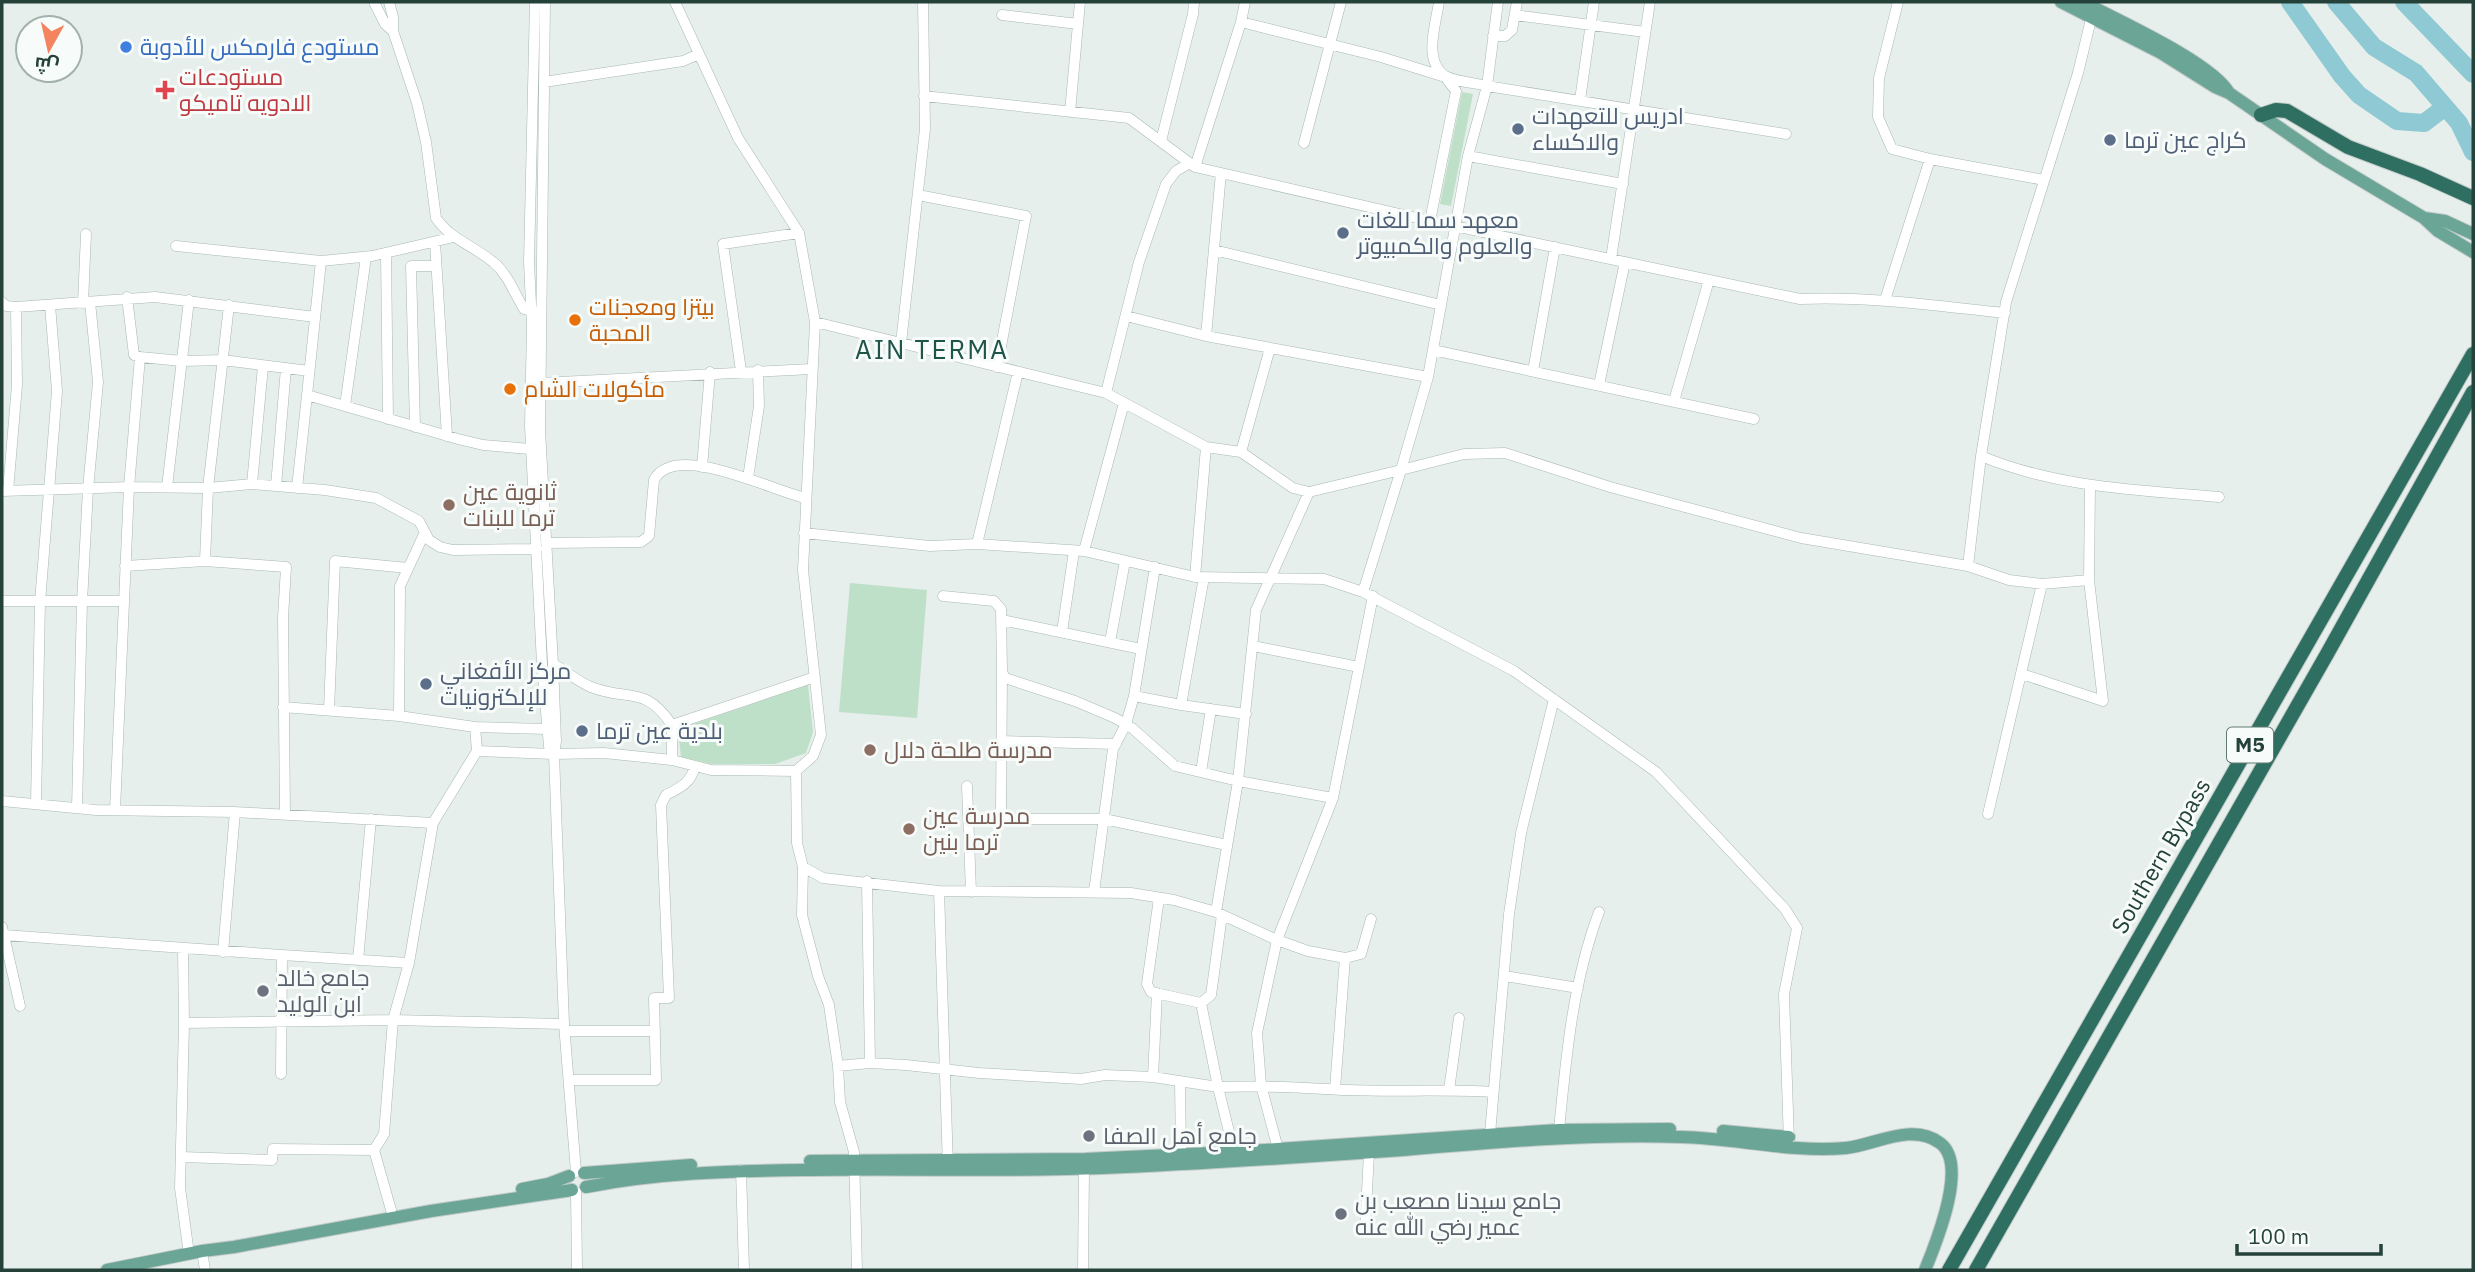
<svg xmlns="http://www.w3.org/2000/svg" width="2475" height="1272" viewBox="0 0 2475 1272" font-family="'IBM Plex Sans',Cairo,sans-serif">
	<rect width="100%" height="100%" fill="#e6efeb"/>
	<path fill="#bfe0c8" d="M1462 92 1473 94 1451 206 1440 204Z
		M850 583 927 590 917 718 839 712Z
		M808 685 813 732 806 753 775 764H712L681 757 678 729Z"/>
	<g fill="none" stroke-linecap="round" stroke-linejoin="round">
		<path stroke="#8ec9d4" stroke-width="18" d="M2290 2 2342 76 2359 95 2397 121 2424 123 2445 107
			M2336 2 2374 47 2416 73 2459 123 2473 152
			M2404 2 2473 74"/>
		<defs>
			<path id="minor" d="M374 2 385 24 393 31
				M389 2 393 17V31L417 103 426 142 436 218C450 239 474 246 493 262 508 274 514 293 524 309L535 312
				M535 2 529 262 532 325 530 426 542 664 549 746 554 754
				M545 2 540 430 553 664 556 741 554 754 564 1024 576 1172
				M675 2 738 138 799 233 815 322 803 570 821 735 813 756 796 771 797 843 803 867 823 878 939 891 1131 893 1174 900 1216 912 1277 940 1308 951 1345 958 1361 954 1371 919
				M1439 2C1436 24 1423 59 1444 75 1451 81 1477 83 1487 86L1786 134
				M1898 2 1879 78 1878 117 1892 149 1930 159
				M1002 15 1078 24
				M1515 15 1645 32
				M1241 22 1381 57 1445 77 1456 91 1430 221
				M1493 36H1505L1512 30 1517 2
				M544 82 683 61 699 54
				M924 96 1129 118 1195 167 1430 221 1800 299C1869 296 1937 306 2005 313
				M1580 100 1594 2
				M1070 112 1080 2
				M1161 141 1193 14 1194 2
				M1304 143 1341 2
				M1468 156 1623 184
				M1195 167 1241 22 1245 2
				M918 195 1026 216 997 367
				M435 242 447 436
				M176 246 321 261 372 256 454 237
				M1214 250 1441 305
				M386 253 388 419
				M1611 259 1650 2
				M321 261 307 395 458 439 483 445 530 449
				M1885 300 1930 159 2044 180
				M2 302 6 306 16 307 155 297 315 317
				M83 303 86 234
				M1126 316 1206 336 1428 377
				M815 322 1106 393 1206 447 1195 577
				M1206 336 1221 173
				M901 343 925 129 923 2
				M1433 350 1754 419
				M140 357 182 361 223 360 309 371
				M741 371 723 244 799 233
				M1533 371 1555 247
				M541 383 812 369
				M1599 385 1625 262
				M1106 393 1139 262 1166 184 1176 171 1190 163
				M1674 401 1709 280
				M345 406 366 257
				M415 427 411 266H436
				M1206 447 1241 452 1293 488 1309 492
				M1241 452 1270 348
				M1981 456C2058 488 2138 490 2219 497
				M702 467 710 372
				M748 478 759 406 758 370
				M252 484 263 366
				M276 486 286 368
				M167 487 189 300
				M297 488 307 395
				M2 491 129 487 208 488 252 484 325 490 376 498 419 521 429 540 440 547 453 550 537 549
				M8 491 17 385 16 307
				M804 533 930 546 977 544 1084 551 1195 577 1324 579 1363 592 1514 671 1656 772 1785 909 1797 928 1784 994 1789 1142
				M546 543 641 542 649 536 654 480C675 440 774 492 806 498
				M977 544 1018 372
				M1084 551 1124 403
				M205 561 208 488 229 305
				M125 566 205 561 286 567 283 618 285 814
				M1968 566 1981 456 2006 302 2078 73 2093 11
				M1363 592 1401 470 1464 454 1505 453 1610 487 1801 538 1968 566 2009 580 2042 584 2089 580
				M943 596 994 601 1001 609 1002 672 1005 678 1075 701 1115 718 1132 728 1175 766 1238 781 1216 912
				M2 601H123
				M1002 620 1141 649
				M1062 632 1074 551
				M1110 642 1125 561
				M1253 646 1359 667
				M553 664C566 671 578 682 591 687 629 702 644 684 672 725V760
				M1002 673 1001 813 1007 819H1104L1227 845
				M2022 674 2103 701 2089 580 2090 486
				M1134 696 1181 705 1246 714
				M1181 705 1204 577
				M283 707 399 716
				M329 710 335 561 408 568
				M672 725 815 677
				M475 727 548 729
				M1001 741 1116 744
				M477 751 554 754 604 753 672 760 711 770 796 771
				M1201 772 1211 709
				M967 786 971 892
				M1333 798 1238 781 1256 610 1309 492 1401 470 1428 377 1468 156 1487 86 1498 2
				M2 801 96 810 235 812 433 823
				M36 804 40 602 57 391 50 305
				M77 808 82 602 88 489 98 382 90 302
				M115 810 129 487 140 357 134 355 127 297
				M1988 814 2042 584
				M803 867 802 915 818 976 829 1005 838 1066 840 1102 854 1152 857 1270
				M867 881 870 1063
				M939 891 948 1167
				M1094 892 1113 749 1126 724 1134 696 1155 567
				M1159 898 1147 984 1151 992 1201 1003 1211 995 1222 915
				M2 927 20 1006
				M4 935 282 955 281 1074
				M183 949 184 1023 180 1188 189 1254
				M223 952 235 812
				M282 955 409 963
				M358 960 371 819
				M1505 976 1578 988
				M184 1023 393 1020 564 1024
				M565 1031H655
				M838 1066 870 1063 906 1065 979 1073 1081 1079 1105 1075 1153 1077 1218 1087 1201 1003
				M1153 1077 1157 993
				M570 1080H656L654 998H669L661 805 666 795C680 788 691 783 695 766
				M1180 1082 1181 1155
				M1335 1089 1345 958
				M1449 1090 1459 1018
				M1559 1130C1566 1056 1573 981 1599 912
				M1490 1134 1509 914 1521 833 1554 699
				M1278 1149 1261 1085 1257 1033 1277 940 1333 798 1373 596
				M374 1150 384 1134 393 1020 409 963 433 823 477 751 475 727 399 716 400 586 425 532
				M1234 1152 1218 1087C1262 1085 1304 1088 1347 1090 1396 1092 1444 1089 1492 1092
				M181 1157 272 1160 273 1149 374 1150 391 1210
				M741 1170 744 1270
				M576 1192 577 1270
				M1365 1231 1369 1152
				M202 1251 205 1270
				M1083 1270 1084 1169"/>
			<path id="major" d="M2061 2 2161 53 2215 87 2229 93 2325 159 2424 218 2438 231 2473 252
				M2083 2C2117 20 2213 63 2229 93
				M2424 218 2445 221 2473 234
				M1723 1131 1789 1137
				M810 1161 1085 1159 1234 1152 1559 1130 1670 1129
				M584 1173 691 1165
				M586 1187C658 1173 729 1171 803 1170 903 1168 1003 1172 1103 1168 1203 1164 1303 1157 1403 1150 1495 1142 1588 1134 1681 1137 1735 1138 1791 1153 1846 1148 1875 1145 1912 1122 1940 1143 1969 1164 1936 1243 1925 1270
				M522 1189 548 1184 569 1176
				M107 1270 202 1251 234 1247 431 1211 572 1190"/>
			<path id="highway" d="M2261 115 2276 110 2287 111 2348 147 2420 174 2473 198
				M1949 1270 2473 354
				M1976 1270 2327 654 2473 392"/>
		</defs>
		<use href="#minor" stroke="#a8b8b2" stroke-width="11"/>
		<use href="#major" stroke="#c2cac8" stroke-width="14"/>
		<use href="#highway" stroke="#c2cac8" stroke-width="16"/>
		<use href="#minor" stroke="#fff" stroke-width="10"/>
		<use href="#major" stroke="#6aa596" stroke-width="12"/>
		<use href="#highway" stroke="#2f6f62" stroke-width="14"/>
	</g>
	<circle fill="#3f7fe0" stroke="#f7fbf9" stroke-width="2.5" cx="126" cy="47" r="7"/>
	<path fill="#e0444e" stroke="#f7fbf9" stroke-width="2.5" d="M161.5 79.5h7v7h7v7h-7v7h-7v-7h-7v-7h7z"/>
	<g fill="#5c6f8a" stroke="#f7fbf9" stroke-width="2.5">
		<circle cx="1518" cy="129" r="7"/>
		<circle cx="2110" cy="140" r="7"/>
		<circle cx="1343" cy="233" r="7"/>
		<circle cx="426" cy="684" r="7"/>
		<circle cx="582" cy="731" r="7"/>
	</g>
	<g fill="#e8710a" stroke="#f7fbf9" stroke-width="2.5">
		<circle cx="575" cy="320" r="7"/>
		<circle cx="510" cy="389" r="7"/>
	</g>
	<g fill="#8d6e63" stroke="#f7fbf9" stroke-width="2.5">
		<circle cx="449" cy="505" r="7"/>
		<circle cx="870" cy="750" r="7"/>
		<circle cx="909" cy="829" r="7"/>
	</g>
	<g fill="#6b7280" stroke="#f7fbf9" stroke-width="2.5">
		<circle cx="263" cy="991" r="7"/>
		<circle cx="1089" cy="1136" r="7"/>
		<circle cx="1341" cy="1214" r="7"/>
	</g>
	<g text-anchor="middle" stroke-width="6" stroke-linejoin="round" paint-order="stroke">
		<rect fill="#f7fbf9" stroke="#637a73" stroke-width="2" x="2227" y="727.5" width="46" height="35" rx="5"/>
		<g font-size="21" font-weight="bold" fill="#24423a">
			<text x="2250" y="752">M5</text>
		</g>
		<g font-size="23" fill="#366cbe" stroke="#f7fbf9" text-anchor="start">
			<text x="140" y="55">مستودع فارمكس للأدوبة</text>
		</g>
		<g font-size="23" fill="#be3a42" stroke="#f7fbf9" text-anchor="start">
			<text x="179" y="85">مستودعات<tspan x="179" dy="26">الادويه تاميكو</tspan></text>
		</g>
		<g font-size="23" fill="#4e5e75" stroke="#f7fbf9" text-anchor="start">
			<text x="1532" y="124">ادريس للتعهدات<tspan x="1532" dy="26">والاكساء</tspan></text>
			<text x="2124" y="148">كراج عين ترما</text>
			<text x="1357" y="228">معهد سما للغات<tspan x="1357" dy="26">والعلوم والكمبيوتر</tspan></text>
			<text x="440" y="679">مركز الأفغاني<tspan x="440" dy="26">للإلكترونيات</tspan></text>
			<text x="596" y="739">بلدية عين ترما</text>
		</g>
		<g font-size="23" fill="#c56008" stroke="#f7fbf9" text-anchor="start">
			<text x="589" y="315">بيتزا ومعجنات<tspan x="589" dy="26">المحبة</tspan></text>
			<text x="524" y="397">مأكولات الشام</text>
		</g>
		<g font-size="23" fill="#785e54" stroke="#f7fbf9" text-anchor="start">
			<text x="463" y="500">ثانوية عين<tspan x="463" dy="26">ترما للبنات</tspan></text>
			<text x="884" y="758">مدرسة طلحة دلال</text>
			<text x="923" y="824">مدرسة عين<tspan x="923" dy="26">ترما بنين</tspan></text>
		</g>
		<g font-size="23" fill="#24423a" stroke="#f7fbf9">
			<text transform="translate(2161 856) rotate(-60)" y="8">Southern Bypass</text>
		</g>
		<g font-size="23" fill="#5b616d" stroke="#f7fbf9" text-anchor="start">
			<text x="277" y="986">جامع خالد<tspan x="277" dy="26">ابن الوليد</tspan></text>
			<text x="1103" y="1144">جامع أهل الصفا</text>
			<text x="1355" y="1209">جامع سيدنا مصعب بن<tspan x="1355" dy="26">عمير رضي الله عنه</tspan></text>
		</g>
		<g font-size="26" letter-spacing="2" fill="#1f5548" stroke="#f7fbf9">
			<text x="932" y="359">AIN TERMA</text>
		</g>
	</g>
	<rect width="2475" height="1272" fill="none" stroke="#24423a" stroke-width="7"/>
	<g transform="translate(49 49) rotate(188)"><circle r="33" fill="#f7fbf9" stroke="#a3b1ad" stroke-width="2"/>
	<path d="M0-5L12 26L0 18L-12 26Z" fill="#f4845f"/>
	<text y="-10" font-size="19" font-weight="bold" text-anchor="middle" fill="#24423a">ش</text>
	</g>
	<path d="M2237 1244v10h144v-10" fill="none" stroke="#24423a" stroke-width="3.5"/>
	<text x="2248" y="1244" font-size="21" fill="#24423a" stroke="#f7fbf9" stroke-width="5" paint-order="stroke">100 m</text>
</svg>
